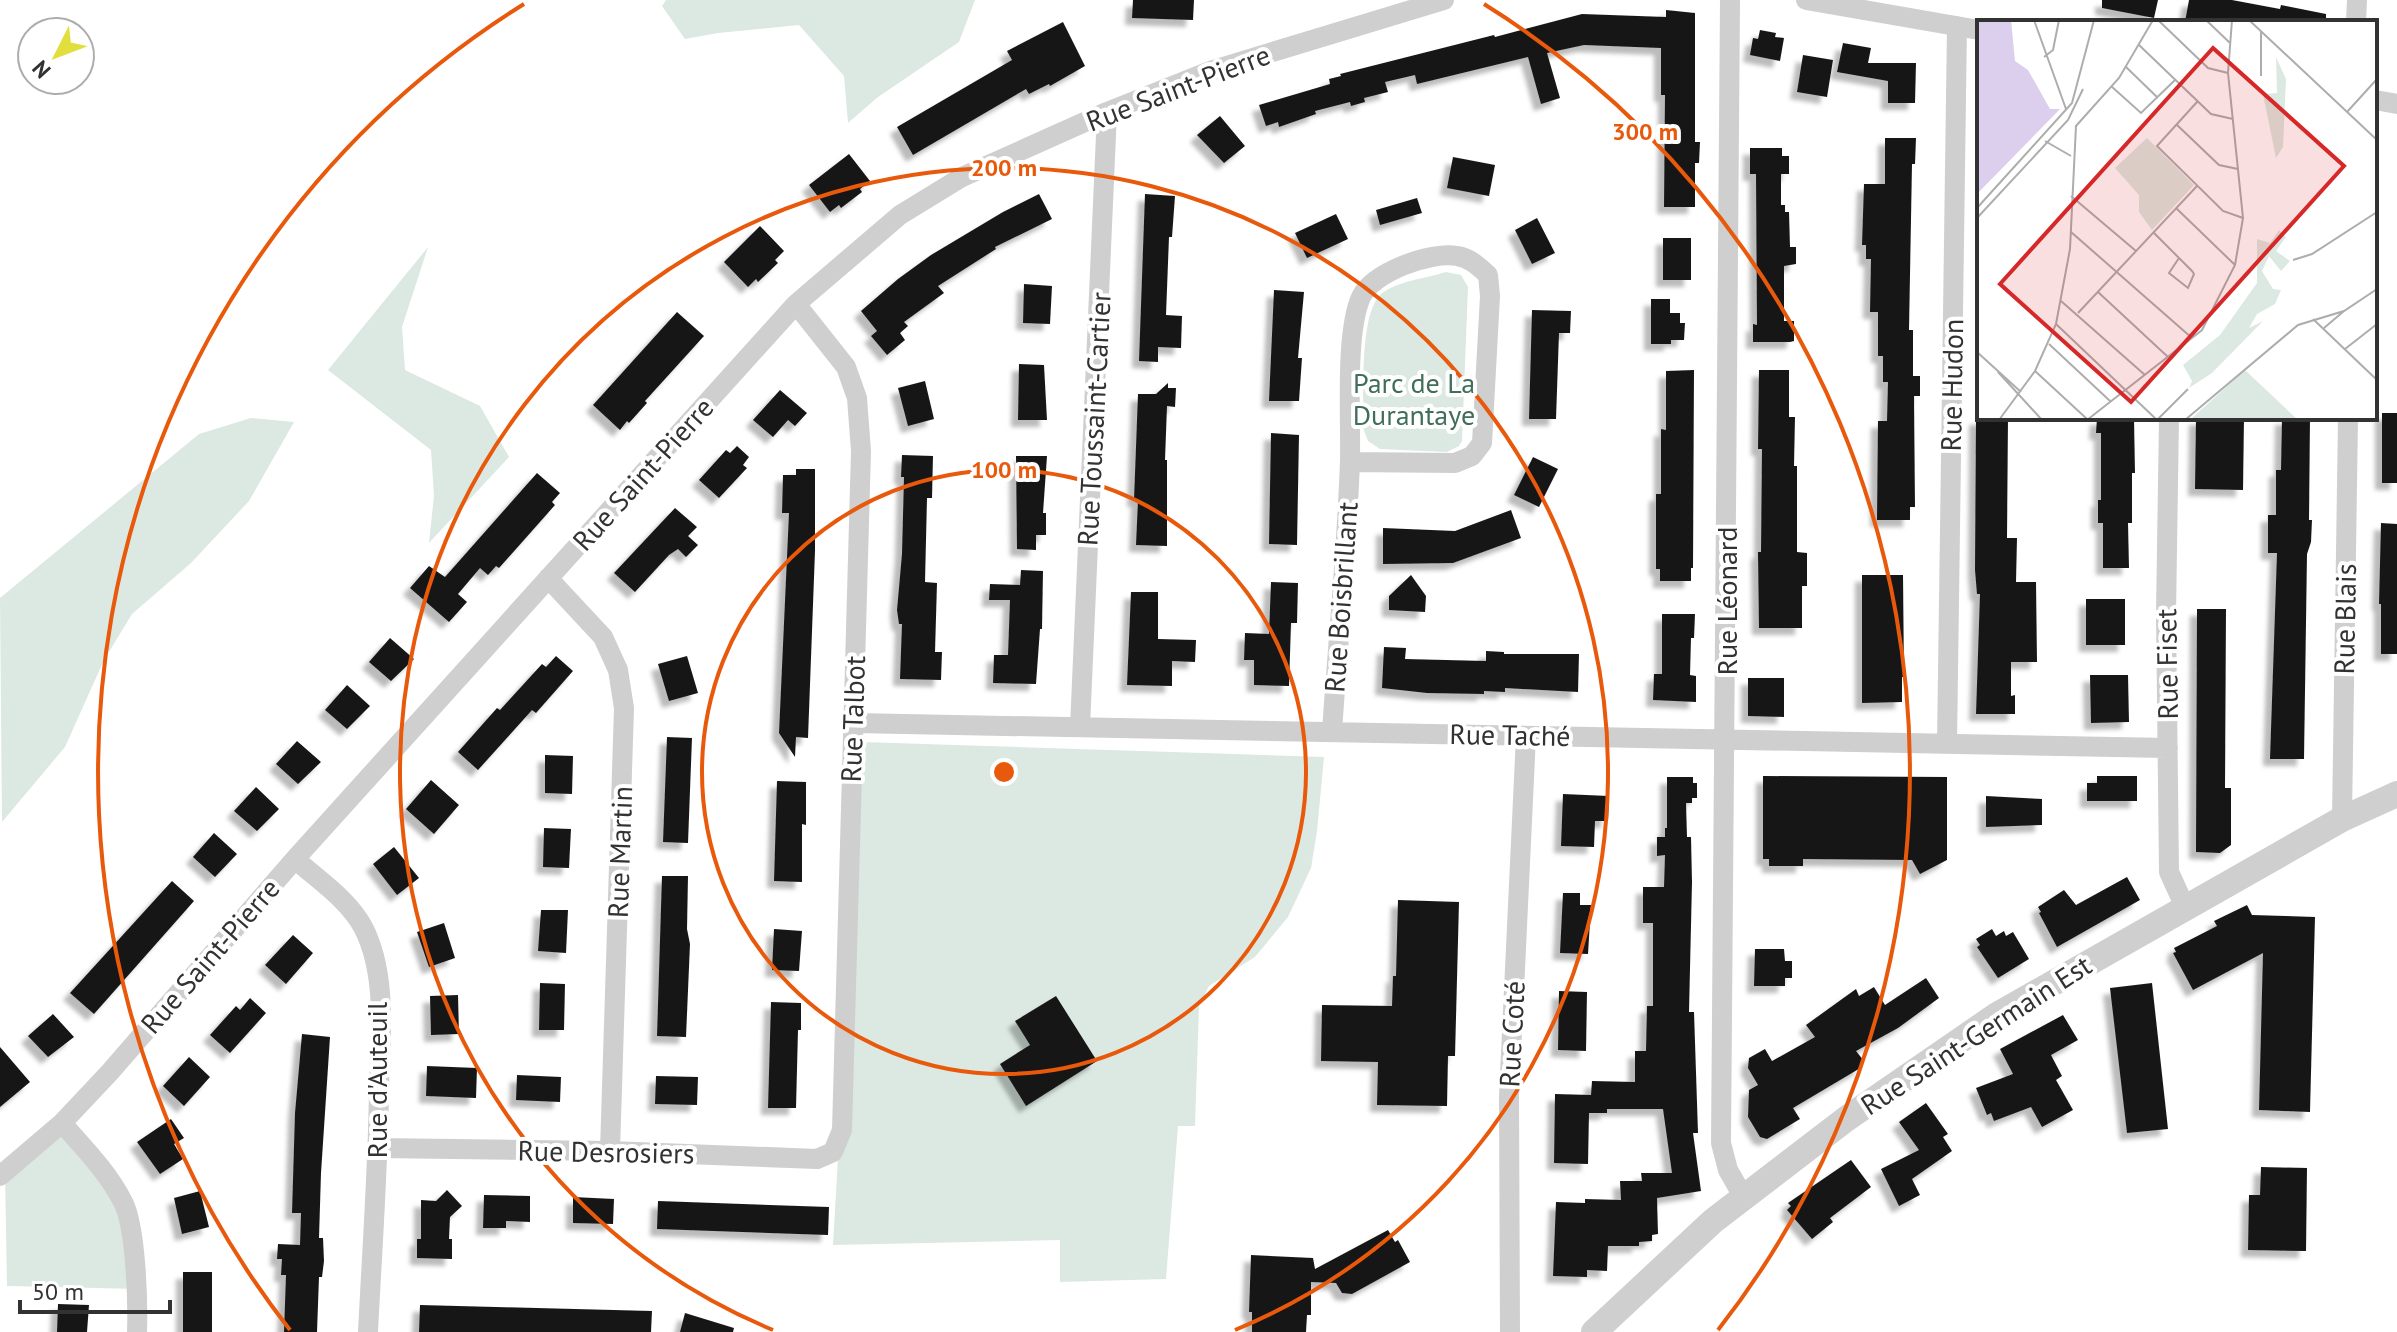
<svg xmlns="http://www.w3.org/2000/svg" width="2397" height="1332" viewBox="0 0 2397 1332" font-family="'PT Sans',sans-serif">
	<defs>
		<filter id="shadow"><feDropShadow dx="-7" dy="7" stdDeviation="2" flood-color="#0004"/></filter>
	</defs>
	<rect width="100%" height="100%" fill="#fff"/>
	<path fill="#dce9e2" d="M666 0H975L959 42 878 97 848 123 844 76 799 25 718 33 685 39 662 6Z
		M428 247 402 327 405 370 480 406 509 457 429 543 434 496 431 450 328 370Z
		M1446 272 1461 275 1468 287 1462 441 1459 446 1447 452 1380 449 1368 441 1363 428C1364 398 1359 313 1381 294 1397 281 1427 278 1446 272Z
		M251 418 294 422 249 501 191 563 132 614 104 660 65 747 2 822 0 598 199 434Z
		M862 742 1324 757 1317 831 1311 868 1288 917 1255 957 1209 986 1199 1006 1195 1126H1178L1166 1279 1060 1282V1240L833 1245Z
		M62 1123 125 1204 141 1289 7 1286 5 1172Z"/>
	<path fill="#191919" filter="url(#shadow)" d="M1133 0H1194L1193 20 1132 18Z
		M2102 0H2158L2154 18 2102 8Z
		M2189 0H2232L2280 9 2281 5 2326 14V22H2185Z
		M1666 10 1695 13V142H1700L1699 163H1695V207H1664L1665 95H1661V48L1584 45 1547 53 1560 98 1541 104 1528 57 1417 84 1415 75 1385 82 1388 92 1364 98 1365 102 1351 106 1350 102 1315 111 1316 114 1279 127 1278 122 1266 126 1259 105 1330 84 1329 79 1341 76 1340 74 1494 35 1495 37 1582 14 1666 17Z
		M1063 22 1085 66 1050 86 1049 84 1029 94 1026 89 913 155 897 127 1012 60 1007 51Z
		M1760 30 1776 33 1775 37 1784 38 1780 61 1750 55 1753 38 1758 39Z
		M1843 43 1871 48 1868 63H1916L1915 103H1888V81L1837 72Z
		M1803 55 1833 60 1827 97 1797 92Z
		M1220 116 1245 146 1224 163 1197 135Z
		M1885 138H1916L1915 164H1912L1909 330H1913V376H1920V396H1914L1915 507H1910V520H1877L1878 421H1887L1888 382H1883V356H1878V312H1870L1871 259H1866V245H1862L1864 184H1885Z
		M1750 148H1782V156H1789V174H1781V205H1785V212H1789L1790 247H1796V264L1784 266V321H1794V341L1790 342H1753V324L1757 325 1756 174H1750Z
		M849 154 870 181 860 189 862 192 841 208 839 205 830 212 809 185Z
		M1453 157 1495 165 1489 196 1447 188Z
		M1039 194 1052 219 995 247 996 249 938 286 944 293 904 322 908 326 900 333 905 340 887 355 871 336 877 331 861 311 898 279 931 255 1003 212Z
		M1145 194 1175 196 1172 237H1169L1166 315 1182 316 1181 348 1158 347V362L1139 361Z
		M1417 198 1422 213 1380 225 1376 210Z
		M1336 214 1348 239 1307 258 1295 233Z
		M1537 218 1555 253 1532 264 1515 230Z
		M760 226 784 251 775 260 778 263 758 282 756 279 748 287 724 262Z
		M1663 238H1691V280H1663Z
		M1024 284 1052 286 1050 324 1023 323Z
		M1274 290 1304 292 1298 358H1302L1299 401H1269Z
		M1651 299H1670V313H1680V323H1685L1684 340H1671V344H1651Z
		M1532 310 1571 311 1570 333H1559L1556 419H1529Z
		M677 312 704 336 645 401 647 403 629 423 627 421 620 430 593 405Z
		M1019 364 1044 365 1047 420H1018Z
		M1694 370 1693 568H1691V581H1660V569H1656V494H1661V429L1666 430V371Z
		M1759 370H1789V417H1795L1794 466H1797V552L1807 553V586H1802V628H1759L1758 552H1761L1762 449H1758Z
		M925 381 934 419 908 426 898 388Z
		M1168 383V388H1176L1175 407 1167 406 1165 460H1167V546L1136 545 1138 500H1134L1138 394H1156Z
		M780 390 807 413 795 426 788 420 773 437 753 420Z
		M2382 413H2397V483H2382Z
		M1976 418H2008L2007 538H2017L2016 582H2036L2037 662H2011V696L2015 695V714H1976L1980 594H1977L1975 570Z
		M2097 418H2134L2135 473H2132V523H2128L2129 568H2103V523H2098V500H2101V433H2096Z
		M2196 418H2244L2243 490 2195 489Z
		M2282 418H2310L2309 520H2312L2311 542 2307 554 2304 759H2270L2277 553H2268V515H2276V470H2281Z
		M1271 433 1299 435 1297 545 1269 544Z
		M737 446 749 457 743 465 747 468 719 498 699 480 726 450 730 453Z
		M902 455 933 456 932 498H927L925 582 937 583 935 652H942L941 680 900 679 902 624H899L897 610 902 554 904 477H901Z
		M1016 456H1047L1043 513H1046V535H1036V550L1017 549Z
		M1533 457 1558 469 1539 507 1514 495Z
		M796 469H815V551L808 738 796 737 795 757 779 733 789 513H782L783 475H796Z
		M537 473 560 493 552 502 555 505 499 568 496 566 488 575 480 568 458 594 467 602 449 622 410 588 429 566 445 577Z
		M675 508 697 527 688 536 698 545 686 557 678 549 669 555 635 592 614 573Z
		M1511 510 1521 538 1453 563 1383 564V528L1455 531Z
		M2381 523 2397 524V654H2381V604H2379Z
		M1021 570 1043 571 1042 629H1040L1036 684 993 683 994 655H1008L1010 600H989L990 584 1020 585Z
		M1411 575 1426 596 1425 612 1389 610V596Z
		M1862 575H1903L1904 677H1902V702L1862 703Z
		M1271 582 1298 583 1297 623H1291L1289 686 1254 685V660H1244L1245 633 1269 634Z
		M1131 592H1158V639L1196 640 1195 662 1172 661V686L1127 685Z
		M2086 599H2125V645H2086Z
		M2197 609H2226L2225 788H2231V845L2220 853 2196 852Z
		M1662 614H1695L1694 638H1691L1690 675 1696 676V702L1653 700 1654 674H1662Z
		M390 638 414 659 391 681 369 662Z
		M1384 647 1406 648 1405 659 1486 661V651L1504 652V654H1579L1578 692 1505 688V692L1484 691V694L1427 693 1382 688Z
		M556 656 573 671 536 713 532 710 478 770 458 752 497 708 500 710 542 664 546 667Z
		M687 656 698 693 669 701 658 664Z
		M2090 675H2128L2129 722 2091 723Z
		M1748 678H1784V717L1748 716Z
		M347 685 370 706 347 729 325 710Z
		M667 737 692 738 688 843 663 842Z
		M297 741 321 762 298 784 276 764Z
		M545 755 573 756 572 794 545 793Z
		M1763 776 1947 777V860L1920 874 1912 860 1803 859V866H1769V859H1763Z
		M2097 776H2137V801H2087V783H2097Z
		M1667 777H1693V783H1697V798H1692V803H1686L1687 837H1691L1692 882 1689 1012H1694L1698 1133H1693L1701 1191 1657 1198 1658 1234 1652 1235V1241L1639 1242V1246H1608L1607 1271 1587 1270V1277L1553 1276 1556 1202 1585 1203V1199L1621 1200 1620 1181H1642L1641 1173H1672L1663 1109H1607V1113H1589L1588 1164 1554 1163 1555 1094 1591 1095 1592 1081 1635 1082V1051H1646L1647 1006H1653V923H1643V887H1664L1665 855 1657 856V837H1665V828H1667Z
		M431 780 459 805 434 834 406 809Z
		M777 781 806 782V825L802 824V882L774 881Z
		M256 787 279 809 257 831 234 811Z
		M1563 794 1609 796 1608 821H1595L1594 847 1561 846Z
		M1986 796 2042 799V825L1986 827Z
		M544 828 571 829 569 868 543 867Z
		M214 833 237 854 215 877 193 857Z
		M394 847 419 878 397 895 373 864Z
		M662 876H688L687 929 690 944 686 1037 657 1036Z
		M2127 877 2140 900 2057 947 2039 913 2041 912 2038 907 2064 890 2076 905Z
		M172 881 194 901 94 1014 70 993Z
		M1563 893H1580V905H1591L1588 954 1560 953Z
		M1398 900 1459 902 1455 1056H1448L1447 1106 1377 1105 1378 1062 1321 1061 1322 1005 1392 1006 1393 976H1396Z
		M2247 905 2252 915 2315 917 2310 1112 2259 1110 2263 953 2193 990 2173 953 2176 952 2174 948 2217 926 2214 921Z
		M541 910H568L566 953 538 951Z
		M444 923 455 958 429 967 417 932Z
		M774 929 802 931 799 971 772 970Z
		M1992 929 1996 936 2004 931 2006 936 2013 932 2029 959 1998 978 1977 947 1980 945 1976 939Z
		M293 935 313 953 286 984 265 965Z
		M1755 949H1784L1785 961H1792V978H1785V986H1754Z
		M1926 978 1939 998 1898 1028 1856 1051 1864 1061 1860 1064 1862 1067 1793 1108 1800 1119 1767 1139 1760 1137 1748 1117 1749 1090 1758 1085 1748 1068 1749 1058 1765 1049 1772 1061 1815 1037 1806 1025 1856 989 1859 996 1874 987 1885 1005Z
		M540 983 565 984 564 1030H539Z
		M2152 983 2168 1129 2127 1133 2110 988Z
		M1559 991 1587 992 1586 1051 1558 1050Z
		M458 995 459 1034 431 1035 430 996Z
		M1056 996 1097 1061 1026 1106 1000 1064 1030 1045 1015 1021Z
		M250 998 266 1013 230 1053 210 1035 236 1006 240 1010Z
		M771 1002 801 1003V1030H798L796 1108H768Z
		M53 1014 74 1037 48 1057 28 1036Z
		M2063 1015 2078 1040 2051 1055 2062 1076 2056 1080 2073 1110 2042 1127 2031 1107 1994 1121 1991 1113 1987 1115 1976 1088 2013 1074 2000 1049Z
		M302 1034 330 1037 321 1173 319 1238H323L324 1261 322 1277H319L317 1332H284L286 1275H281L282 1259H277L278 1244 300 1245 301 1213H292L295 1113Z
		M0 1047 30 1082 0 1107Z
		M189 1057 210 1077 184 1106 163 1086Z
		M427 1066 477 1068 476 1098 426 1096Z
		M517 1075 561 1077 560 1102 516 1100Z
		M656 1076 698 1077 697 1105 655 1104Z
		M1926 1103 1948 1134 1943 1137 1952 1151 1912 1179 1920 1195 1899 1206 1881 1169 1919 1150 1899 1122Z
		M171 1119 184 1138 174 1144 183 1159 160 1174 137 1142Z
		M1851 1160 1871 1187 1830 1218 1833 1222 1812 1239 1787 1210 1791 1206 1788 1203Z
		M2261 1167 2307 1168 2306 1251 2248 1250 2249 1195H2260Z
		M447 1190 462 1206 450 1217 449 1239H452V1259L417 1258V1239H421V1200L436 1201Z
		M200 1191 209 1227 182 1234 174 1198Z
		M484 1195 530 1196V1222L506 1221V1228H483Z
		M573 1197 614 1199 613 1224 573 1223Z
		M658 1201 829 1207 828 1235 657 1229Z
		M1388 1230 1395 1242 1398 1240 1410 1262 1352 1294 1342 1293 1336 1283 1311 1282V1315H1307L1306 1332H1252V1312H1249L1251 1255 1313 1258 1315 1269Z
		M183 1272H212V1332H183Z
		M58 1304 89 1305 87 1332H57Z
		M420 1305 652 1311 651 1332H419Z
		M685 1313 734 1328 733 1332H680Z"/>
	<g fill="none" stroke-linecap="round" stroke-linejoin="round">
		<path stroke="#cfcfcf" stroke-width="20" d="M1730 0 1721 1143 1728 1170 1744 1198
			M1806 0 1979 30
			M2356 22 2357 0
			M2375 100 2397 104
			M2169 418 2166 614 2169 872 2185 907
			M548 578 603 637 618 670 624 708 610 1151
			M853 723 2168 748
			M1080 727 1107 112
			M1332 732C1338 641 1347 550 1350 460 1351 417 1345 333 1361 297 1373 272 1431 251 1457 256 1470 258 1478 266 1488 275L1490 296 1482 443 1472 456 1455 463 1350 462
			M1947 744 1957 26
			M2342 819 2348 418
			M295 859C318 880 348 899 363 927 388 975 380 1037 379 1089 378 1170 372 1251 368 1332
			M62 1123C83 1147 108 1172 123 1202 136 1227 138 1302 137 1332
			M378 1148 610 1151 817 1159 833 1152 842 1130 861 451 857 398 846 367 796 304
			M0 1176 62 1123 110 1072 295 859 796 304 900 215 962 177 1107 112 1210 71 1444 0
			M1510 1332 1509 1096 1526 736"/>
		<path stroke="#cfcfcf" stroke-width="26" d="M1594 1332 1713 1221 1846 1119 1997 1015 2342 819 2397 794"/>
	</g>
	<g fill="none" stroke="#e8590c" stroke-width="4">
		<circle cx="1004" cy="772" r="302"/>
		<path d="M773 1330A604 604 0 1 1 1235 1330"/>
		<path d="M290 1330A906 906 0 0 1 524 4M1484 4A906 906 0 0 1 1718 1330"/>
	</g>
	<g text-anchor="middle" stroke-width="8" stroke-linejoin="round" paint-order="stroke">
		<g font-size="28" fill="#323232" stroke="#fff">
			<text transform="translate(1178 88) rotate(-21)" y="10">Rue Saint-Pierre</text>
			<text transform="translate(1952 385) rotate(-89)" y="10">Rue Hudon</text>
			<text transform="translate(1094 419) rotate(-87)" y="10">Rue Toussaint-Cartier</text>
			<text transform="translate(643 474) rotate(-48)" y="10">Rue Saint-Pierre</text>
			<text transform="translate(1341 597) rotate(-86)" y="10">Rue Boisbrillant</text>
			<text transform="translate(1727 601) rotate(-90)" y="10">Rue Léonard</text>
			<text transform="translate(2345 619) rotate(-89)" y="10">Rue Blais</text>
			<text transform="translate(2167 664) rotate(-91)" y="10">Rue Fiset</text>
			<text transform="translate(853 719) rotate(-88)" y="10">Rue Talbot</text>
			<text transform="translate(1510 735) rotate(1)" y="10">Rue Taché</text>
			<text transform="translate(620 852) rotate(-88)" y="10">Rue Martin</text>
			<text transform="translate(210 956) rotate(-49)" y="10">Rue Saint-Pierre</text>
			<text transform="translate(1512 1034) rotate(-87)" y="10">Rue Coté</text>
			<text transform="translate(1976 1035) rotate(-33)" y="10">Rue Saint-Germain Est</text>
			<text transform="translate(377 1080) rotate(-90)" y="10">Rue d'Auteuil</text>
			<text transform="translate(606 1152) rotate(1)" y="10">Rue Desrosiers</text>
		</g>
		<g font-size="28" fill="#406e5b" stroke="#fff">
			<text x="1414" y="393">Parc de La<tspan x="1414" dy="32">Durantaye</tspan></text>
		</g>
	</g>
	<g transform="translate(1977 20)">
		<rect width="400" height="400" fill="#fff"/>
		<path d="M299 37 309 59 306 127 299 138 286 74 300 73ZM170 118 217 165 175 210 162 192V175L138 148ZM302 210 309 217 299 231 313 241 304 251 292 236 285 251 296 269 304 270 298 284 280 294 272 308 286 301 235 353 212 368 215 361 206 345 243 315 280 263V219L293 223ZM268 350 321 400 215 398Z" fill="#dce9e2"/>
		<path d="M0 0H34L38 41 51 50 73 89H83L0 174Z" fill="#dccfed"/>
		<path fill="none" stroke="#adadad" stroke-width="2" d="M57 0 89 89M181 0 231 48 251 53M229 0 253 23M272 0 400 120M284 12V56M162 25 234 94 256 99M67 37 76 30 82 0M149 47 181 78M134 66 164 93 198 60M220 82 180 126 246 191 266 198M370 92 400 59M199 104 242 145 261 149M68 121 94 136M94 176 159 231M0 188 95 83 117 0M199 188 258 245M0 198 91 100 106 69M94 212 215 318M177 213 215 251 217 254 211 268 192 253 202 238M316 240 335 234 400 192M121 272 191 337M84 281 168 355M101 293 220 166M336 299 400 360M79 304 180 400M347 308 367 291M72 324 133 381M368 329 400 304M0 332 44 372M58 351 110 399M21 352 65 400M22 400 58 351 79 304 93 229 99 106 142 58 176 0M110 400 225 310 258 245 266 198 251 53 255 0M180 400 211 369M208 400 321 305 367 291 400 269"/>
		<path fill="#d62828" fill-opacity="0.15" stroke="#d62828" stroke-width="4" d="M236 28 367 146 154 382 23 264Z"/>
		<rect width="400" height="400" fill="none" stroke="#323232" stroke-width="4"/>
	</g>
	<circle cx="1004" cy="772" r="12" fill="#e8590c" stroke="#fff" stroke-width="4"/>
	<g font-size="24" text-anchor="middle" font-weight="bold" fill="#e8590c" stroke="#fff" stroke-width="8" stroke-linejoin="round" paint-order="stroke">
		<text x="1645" y="140">300 m</text>
		<text x="1004" y="176">200 m</text>
		<text x="1004" y="478">100 m</text>
	</g>
	<g transform="translate(56 56) rotate(228)"><circle r="38" fill="#ffffff" stroke="#adadad" stroke-width="2"/>
	<path d="M0-6L14 30L0 20L-14 30Z" fill="#e1de3d"/>
	<text y="-12" font-size="22" font-weight="bold" text-anchor="middle" fill="#323232">N</text>
	</g>
	<path d="M20 1300v12h150v-12" fill="none" stroke="#323232" stroke-width="4"/>
	<text x="32" y="1300" font-size="24" fill="#323232" stroke="#ffffff" stroke-width="6" paint-order="stroke">50 m</text>
</svg>
